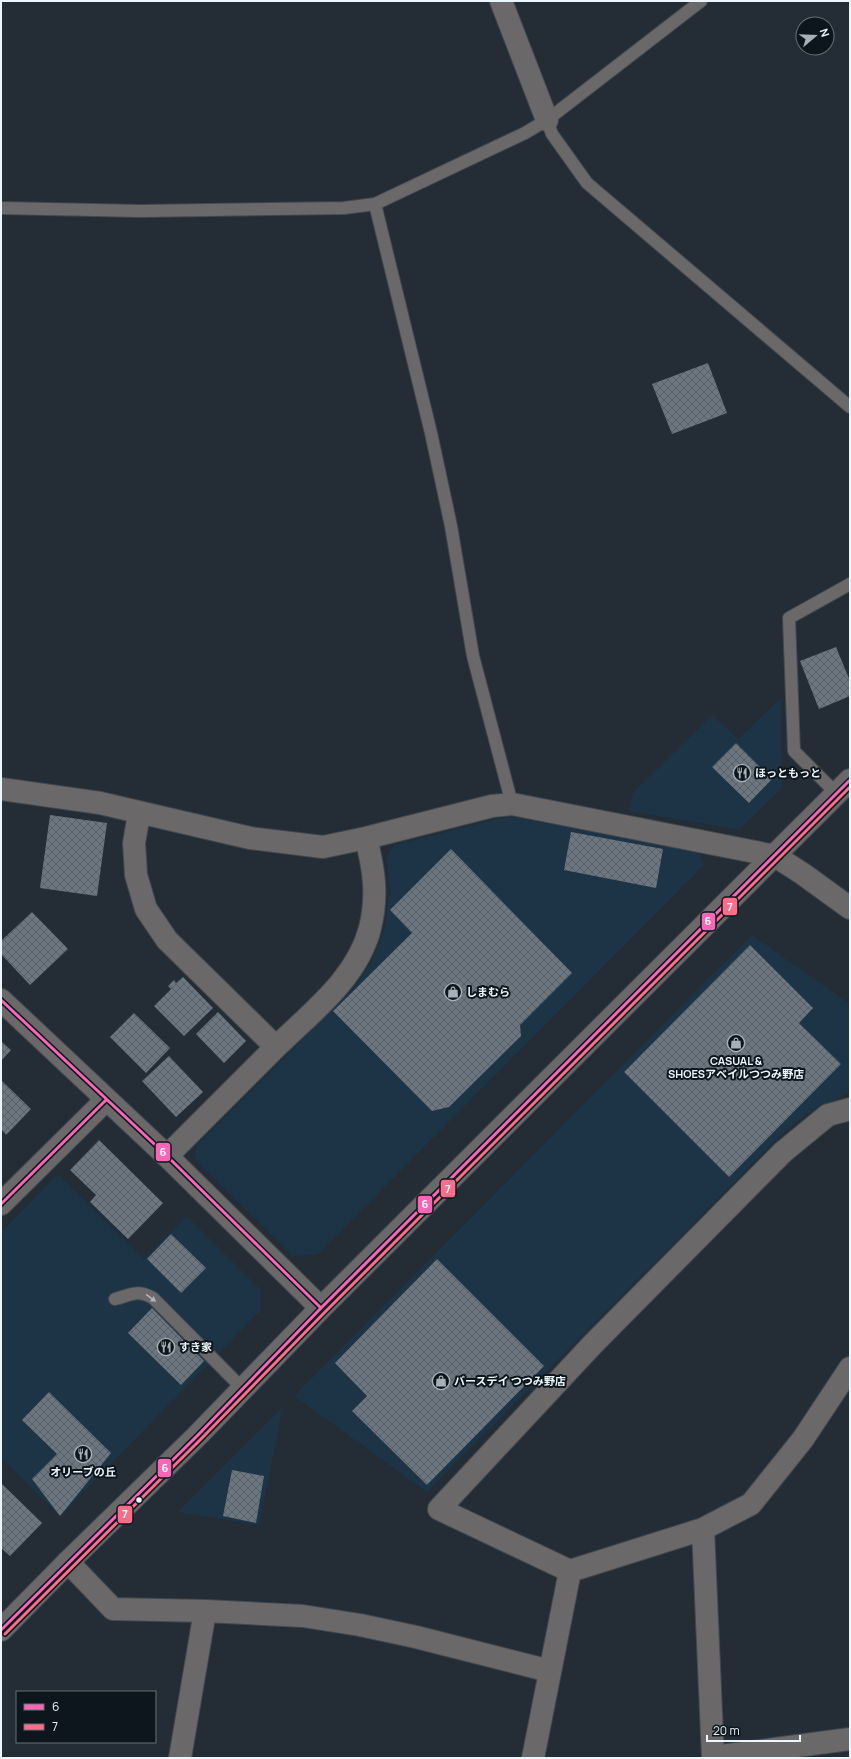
<svg xmlns="http://www.w3.org/2000/svg" width="851" height="1759" viewBox="0 0 851 1759" font-family="Manrope,'Noto Sans JP',sans-serif">
	<defs>
		<pattern id="building-cross-hatch" width="8" height="8" patternUnits="userSpaceOnUse"><rect width="8" height="8" fill="#6b7680"/><path d="M0 0l8 8M0 8l8-8" fill="none" stroke="#596066"/></pattern>
	</defs>
	<rect width="100%" height="100%" fill="#242d36"/>
	<path fill="#1d3346" d="M781 698 782 788 739 830 628 811 633 793 712 715 738 739Z
		M501 818H517L699 852 704 865 317 1255 293 1256 195 1160 196 1146 354 988 371 963 385 928 390 888 386 857 394 845Z
		M752 935 850 1004V1092L807 1114 783 1133 427 1492 294 1396Z
		M58 1174 144 1259 187 1216 260 1289V1311L60 1516 1 1458V1232Z
		M283 1407 259 1525 178 1512Z"/>
	<path fill="url(#building-cross-hatch)" d="M708 363 727 413 672 434 652 384Z
		M836 647 850 681V696L819 709 800 661Z
		M736 743 772 779 749 803 712 767Z
		M50 815 107 823 97 896 40 888Z
		M571 832 663 849 656 888 564 870Z
		M451 849 572 973 520 1025 521 1036 449 1107 432 1111 333 1011 412 933 390 910Z
		M32 912 68 949 30 985 1 954V941Z
		M750 945 813 1008 799 1023 841 1064 729 1177 624 1072Z
		M183 977 213 1008 184 1036 154 1006 171 989 168 986 174 980 176 983Z
		M218 1012 246 1041 224 1063 196 1034Z
		M134 1013 170 1048 146 1073 110 1037Z
		M1 1041 11 1050 1 1061Z
		M169 1056 203 1092 176 1117 142 1081Z
		M1 1080 31 1109 6 1135 1 1129Z
		M99 1140 163 1203 128 1239 90 1202 96 1195 70 1170Z
		M171 1234 206 1268 181 1293 147 1259Z
		M437 1259 544 1366 427 1485 352 1411 367 1396 335 1363Z
		M152 1308 204 1361 181 1385 128 1333Z
		M49 1392 111 1453 60 1516 32 1479 57 1454 22 1420Z
		M232 1470 264 1476 256 1523 223 1516Z
		M1 1483 42 1523 10 1556 1 1548Z"/>
	<g fill="none" stroke-linecap="round" stroke-linejoin="round">
		<defs>
			<path id="service" d="M547 120 552 134 587 183 850 407
				M375 204 431 433 451 526 473 656 512 804
				M1 208 141 211 344 208 375 204 525 133 547 120 701 1
				M837 794 794 751 789 618 850 584
				M115 1299C131 1295 137 1289 153 1298L243 1389"/>
			<path id="minor" d="M501 1 547 120
				M1 789 100 803 250 838 323 847 366 838 492 806 512 804 775 856 803 874 850 908
				M139 814 134 843 136 875 146 909 167 940 276 1047
				M850 1109 828 1115 783 1152 593 1344 439 1509 570 1571 703 1529 751 1504 803 1439 850 1368
				M167 1156C202 1121 237 1086 272 1051 308 1015 357 980 370 928 378 895 374 870 366 838
				M703 1529 713 1758
				M68 1562 113 1609 205 1611 303 1616 360 1625 416 1637 550 1671
				M713 1757 850 1739
				M180 1758 205 1611
				M533 1758 570 1571"/>
			<path id="tertiary" d="M1 1000 167 1156 321 1308
				M1 1204 106 1100
				M1 1630 68 1562 198 1435 321 1308 850 780"/>
		</defs>
		<use href="#service" stroke="#424950" stroke-width="14"/>
		<use href="#minor" stroke="#424950" stroke-width="24"/>
		<use href="#tertiary" stroke="#424950" stroke-width="24"/>
		<use href="#service" stroke="#6b6869" stroke-width="12"/>
		<use href="#minor" stroke="#6b6869" stroke-width="22"/>
		<use href="#tertiary" stroke="#6b6869" stroke-width="22"/>
		<defs>
			<path id="bus-1" d="M1 1000 167 1156 321 1308
				M1 1204 106 1100
				M1 1630 198 1435 321 1308 850 780"/>
			<path id="bus-2" d="M5 1634 201 1439 325 1312 850 787"/>
		</defs>
		<use href="#bus-1" stroke="#0e161d" stroke-width="6"/>
		<use href="#bus-2" stroke="#0e161d" stroke-width="6"/>
		<use href="#bus-1" stroke="#fa66b7" stroke-width="3"/>
		<use href="#bus-2" stroke="#fb6d88" stroke-width="3"/>
	</g>
	<defs><path id="oneway-solid" d="M-6-.8H1V-3.2L6.5 0L1 3.2V.8H-6Z"/></defs>
	<use fill="#b2b6bb" href="#oneway-solid" transform="translate(151 1298) rotate(36)"/>
	<defs>
		<symbol id="restaurant-ring" viewBox="-11 -11 22 22"><circle r="9.5" fill="#0e161d" stroke="#a6b0b8" stroke-width="1.5"/><path d="M-5-6h1v4h1v-4h1v4h1v-4h1v5L-1.5 .5V6h-2V.5L-5-1ZM5-6V6H3V1.5H1.5Q1.5-4 5-6Z" fill="#a6b0b8"/></symbol>
		<symbol id="shop-ring" viewBox="-11 -11 22 22"><circle r="9.5" fill="#0e161d" stroke="#a6b0b8" stroke-width="1.5"/><path d="M-5-2.5h2.3a2.7 3.5 0 0 1 5.4 0H5L5.5 6h-11ZM-1.5-2.5h3a1.5 2.3 0 0 0-3 0Z" fill="#a6b0b8"/></symbol>
	</defs>
	<g fill-rule="evenodd">
		<use href="#restaurant-ring" x="732" y="763" width="20" height="20"/>
		<use href="#shop-ring" x="443" y="982" width="20" height="20"/>
		<use href="#shop-ring" x="726" y="1033" width="20" height="20"/>
		<use href="#restaurant-ring" x="156" y="1337" width="20" height="20"/>
		<use href="#shop-ring" x="431" y="1371" width="20" height="20"/>
		<use href="#restaurant-ring" x="73" y="1444" width="20" height="20"/>
	</g>
	<circle fill="#ecf6fe" stroke="#0e161d" stroke-width="1.5" cx="139" cy="1500" r="3.5"/>
	<g text-anchor="middle" stroke-width="4" stroke-linejoin="round" paint-order="stroke">
		<g font-size="11" font-weight="bold" fill="#ecf6fe" stroke="#0e161d" text-anchor="start">
			<text x="755" y="777">ほっともっと</text>
			<text x="466" y="996">しまむら</text>
			<text x="736" y="1065" text-anchor="middle">CASUAL &amp;<tspan x="736" dy="13">SHOESアベイルつつみ野店</tspan></text>
			<text x="179" y="1351">すき家</text>
			<text x="454" y="1385">バースデイ つつみ野店</text>
			<text x="83" y="1476" text-anchor="middle">オリーブの丘</text>
		</g>
	</g>
	<g stroke="#0e161d" stroke-width="1.5">
		<rect x="722" y="897" width="16" height="19" rx="4" fill="#fb6d88"/>
		<rect x="701" y="912" width="15" height="19" rx="4" fill="#fa66b7"/>
		<rect x="155" y="1142" width="16" height="20" rx="4" fill="#fa66b7"/>
		<rect x="440" y="1179" width="16" height="19" rx="4" fill="#fb6d88"/>
		<rect x="417" y="1195" width="16" height="19" rx="4" fill="#fa66b7"/>
		<rect x="157" y="1458" width="15" height="20" rx="4" fill="#fa66b7"/>
		<rect x="117" y="1505" width="16" height="19" rx="4" fill="#fb6d88"/>
	</g>
	<g font-size="11" text-anchor="middle" font-weight="bold" fill="#fff">
		<text x="730" y="911">7</text>
		<text x="708" y="925">6</text>
		<text x="163" y="1156">6</text>
		<text x="448" y="1193">7</text>
		<text x="425" y="1208">6</text>
		<text x="165" y="1472">6</text>
		<text x="125" y="1518">7</text>
	</g>
	<rect width="851" height="1759" fill="none" stroke="#ecf6fe" stroke-width="4"/>
	<rect x="16" y="1691" width="140" height="52" fill="#0e161d" stroke="#677077"/>
	<rect x="24" y="1704" width="20" height="6" fill="#fa66b7" stroke="#677077"/>
	<text x="52" y="1711" font-size="12" fill="#ecf6fe">6</text>
	<rect x="24" y="1724" width="20" height="6" fill="#fb6d88" stroke="#677077"/>
	<text x="52" y="1731" font-size="12" fill="#ecf6fe">7</text>
	<g transform="translate(815 36) rotate(71)"><circle r="19" fill="#0e161d" stroke="#677077"/>
	<path d="M0-3L7 15L0 10L-7 15Z" fill="#a6b0b8"/>
	<text y="-6" font-size="11" font-weight="bold" text-anchor="middle" fill="#ecf6fe">N</text>
	</g>
	<path d="M707 1735v6h93v-6" fill="none" stroke="#ecf6fe" stroke-width="2"/>
	<text x="713" y="1735" font-size="12" fill="#ecf6fe" stroke="#0e161d" stroke-width="3" paint-order="stroke">20 m</text>
</svg>
